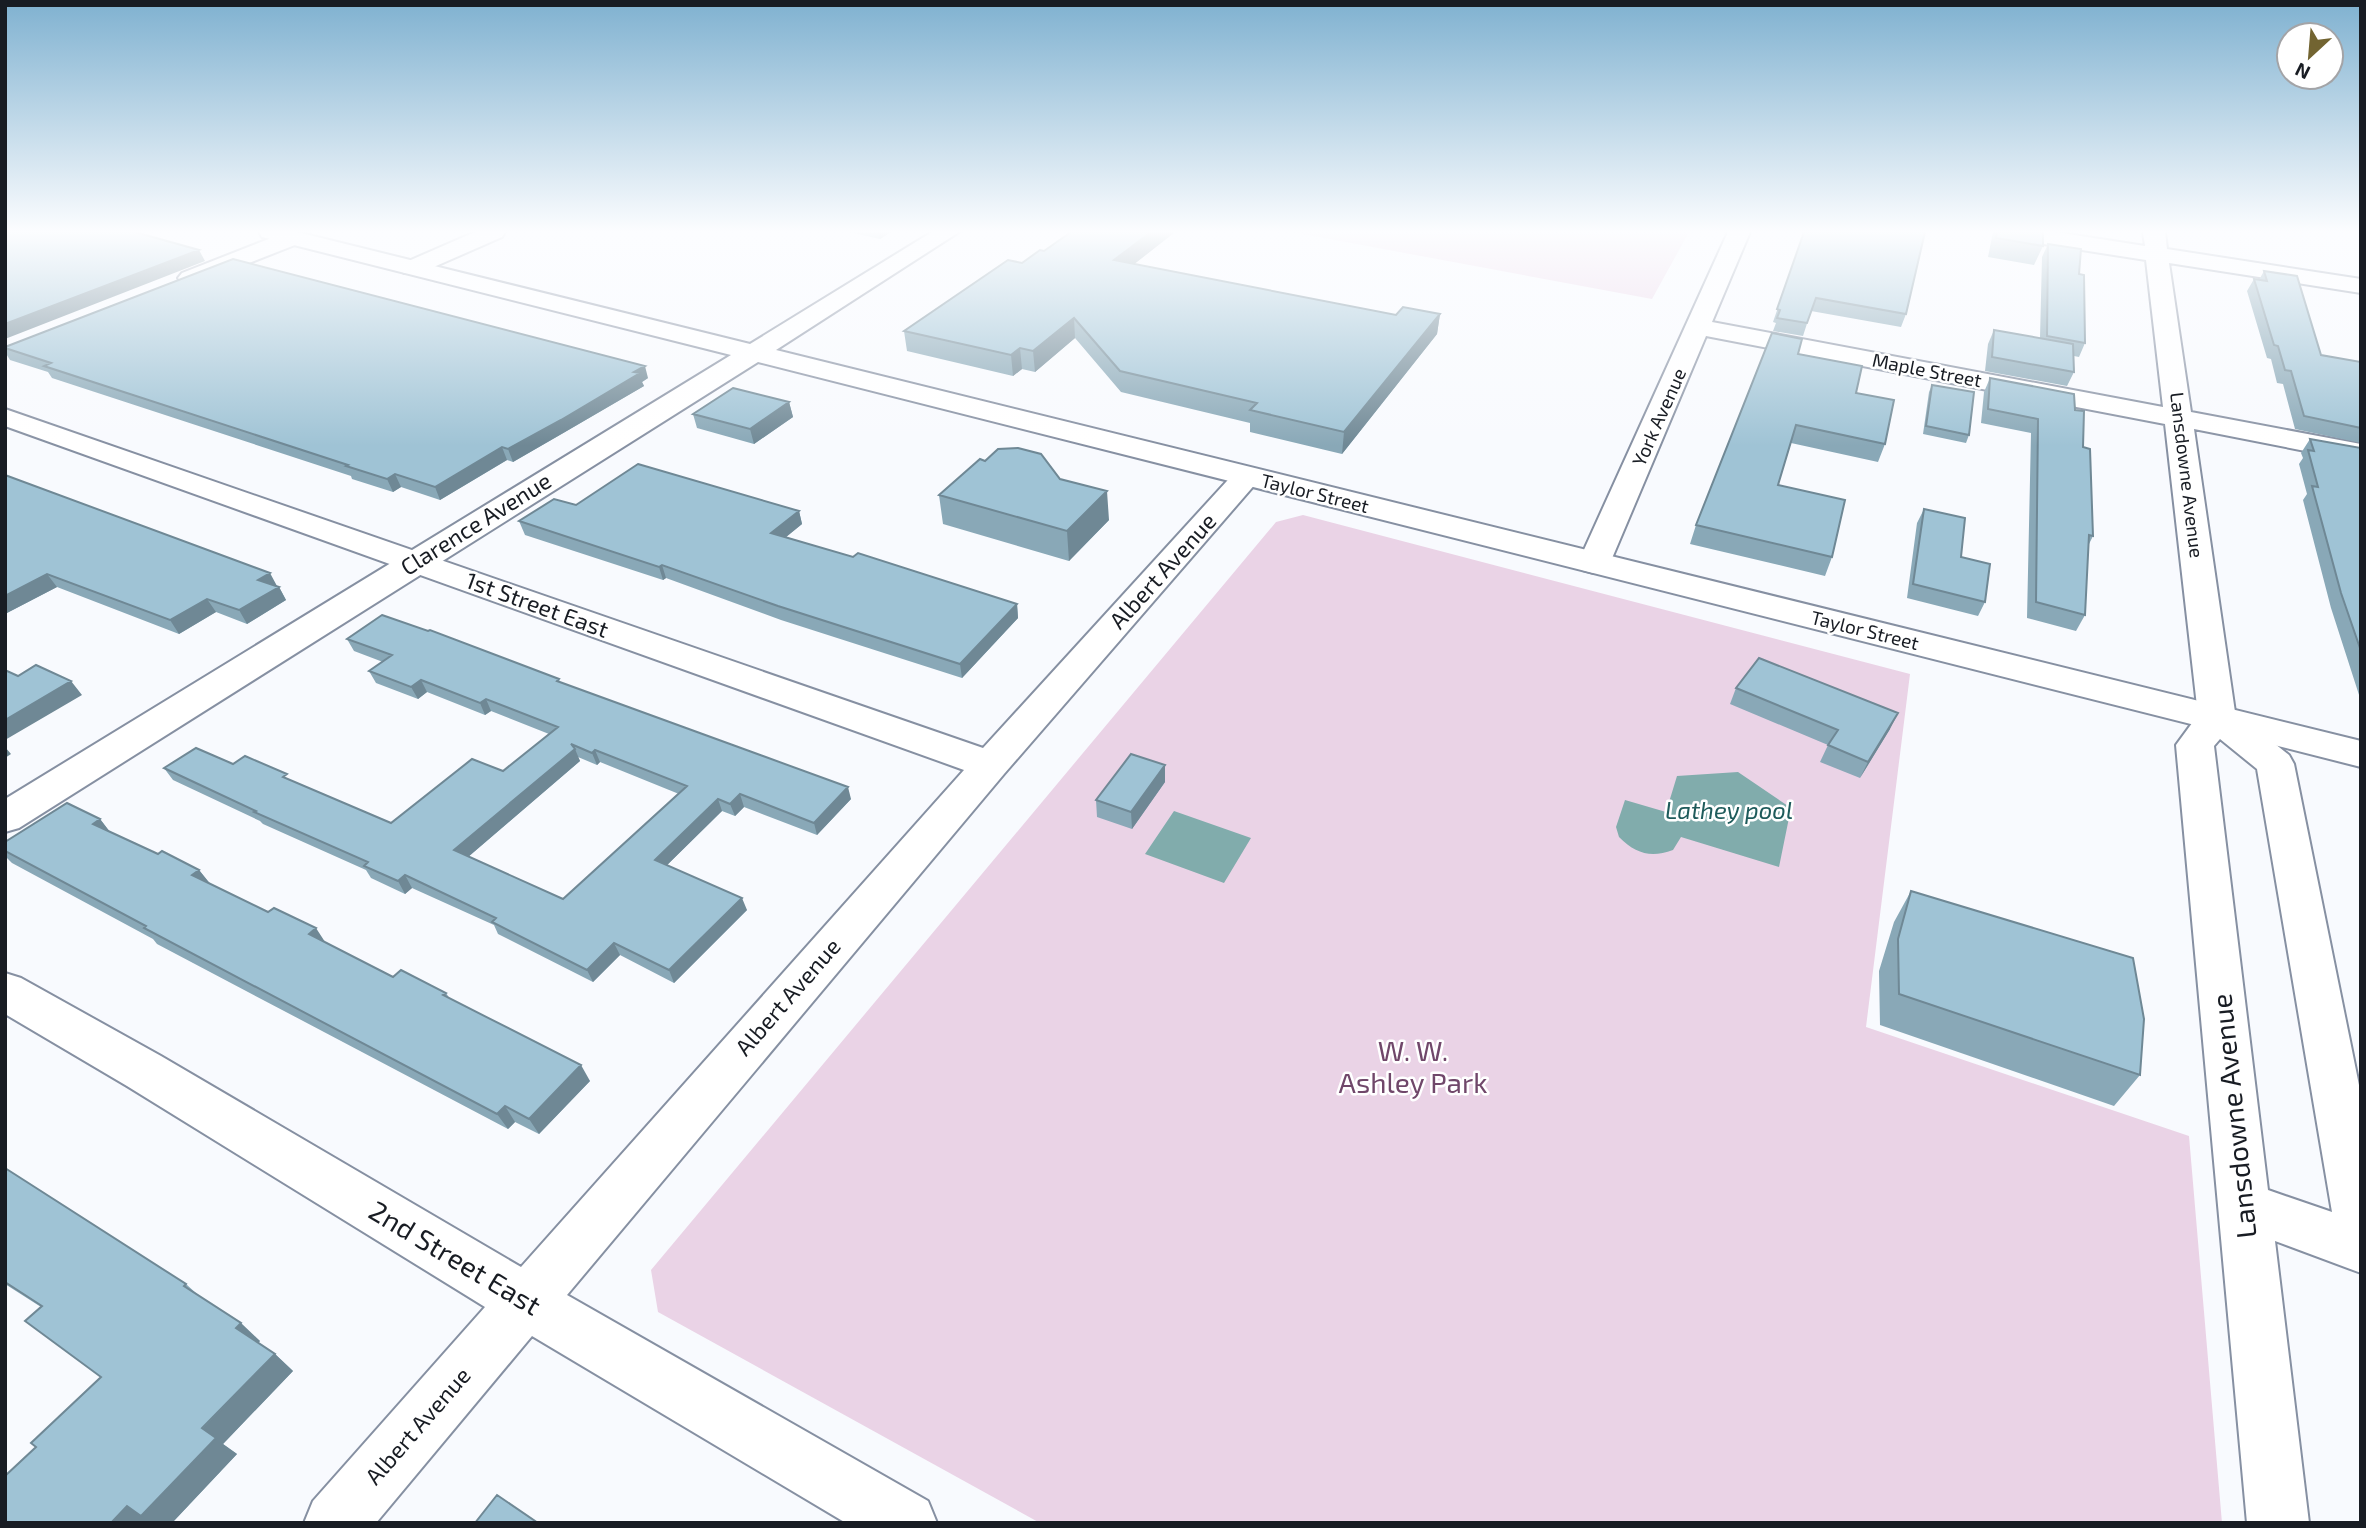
<svg xmlns="http://www.w3.org/2000/svg" width="2366" height="1528" viewBox="0 0 2366 1528" font-family="'Exo 2',sans-serif">
	<rect width="100%" height="100%" fill="#f8fafe"/>
	<path fill="#ead3e6" d="M1292 232H1689L1652 299Z
		M1303 515 1910 674 1866 1027 2189 1136 2222 1523H1040L658 1312 651 1270 1276 522Z"/>
	<path fill="#81acac" d="M1738 772 1791 808 1779 867 1681 837 1673 850C1651 858 1636 854 1619 837L1616 827 1625 800 1666 812 1677 776Z
		M1174 811 1251 838 1224 883 1145 854Z"/>
	<g fill="none" stroke-linecap="round" stroke-linejoin="round">
		<defs>
			<path id="minor" d="M295 232 303 238 300 243 198 283H182L178 278 182 273 284 233Z
				M475 232H505L502 237 420 273H404L401 268 404 263Z
				M1728 232H1750L1712 322 2163 407 2146 260 2011 239 2003 237 2000 232H2055L2145 246 2143 232H2165L2167 249 2361 279V293L2169 263 2191 412 2361 444V462L2194 429 2235 712 2289 755 2294 764 2361 1095V1273L2275 1241 2309 1523H2247L2176 745 2198 715 2165 424 1706 336 1610 563 1605 570 1594 573 1583 570 1578 563ZM2220 739 2257 769 2332 1212 2268 1190 2214 746Z
				M5 409 983 748 1237 470 1247 467 1257 470 1262 476 1257 482 1004 774 567 1295 928 1501 937 1523H846L532 1336 376 1523H304L313 1501 485 1307 127 1086 5 1014V973L21 978 161 1056 521 1267 964 770 5 426Z"/>
			<path id="major" d="M259 232H297L750 344 932 232H959L776 350 2361 741V767L758 362 19 828 5 832V799L731 355 262 237Z"/>
		</defs>
		<use href="#minor" stroke="#8690a2" stroke-width="4"/>
		<use href="#major" stroke="#8690a2" stroke-width="4"/>
		<use href="#minor" fill="#fff" fill-rule="evenodd"/>
		<use href="#major" fill="#fff" fill-rule="evenodd"/>
	</g>
	<path fill="#89a8b7" fill-rule="evenodd" d="M849 232H891L880 239Z
		M1071 232H1175L1134 264 1396 315 1440 314 1437 334 1342 454 1250 432V423L1121 392 1075 338 1035 372 1022 369 1013 376 907 351 904 331 1044 251Z
		M1804 232 1906 314 1901 327 1811 311 1803 336 1773 331 1776 323 1773 322Z
		M1993 232H2043V246L2034 265 1988 257Z
		M2048 244 2079 274 2085 343 2079 357 2074 356V372L2067 386 1985 371 1988 344 1994 330 2040 338 2042 257Z
		M2264 271 2321 355 2361 362V443L2295 429 2283 384 2277 383 2271 359 2267 358 2247 291 2254 279 2259 280Z
		M5 347 648 378 642 382 644 386 565 432 513 462 507 460 440 500 401 487 393 492 352 479 351 476 52 378 48 372 10 360 5 352Z
		M1798 354 1856 393 1885 444 1878 462 1791 443 1778 485 1832 557 1825 576 1690 544 1696 525Z
		M1990 378 2075 410 2083 447 2093 536 2088 546 2085 615 2076 631 2027 618 2031 433 1981 423 1984 392Z
		M1932 385 1969 435 1966 443 1923 434 1929 392Z
		M789 402 793 417 754 444 697 428 693 414Z
		M2310 439 2361 448V698H2360L2331 608 2303 500 2307 494 2299 464 2303 458 2301 453Z
		M5 475 279 587 286 600 247 624 216 612 179 634 57 587 5 614Z
		M1060 479 1109 520 1069 561 943 524 939 495Z
		M576 505 799 511 802 524 786 537 853 557 1017 604 1018 618 962 678 781 620 666 578 663 580 525 535 519 521Z
		M1924 509 1985 602 1978 616 1907 598 1917 523Z
		M347 639 559 679 560 682 851 799 817 835 744 807 735 816 722 811 667 865 747 910 674 983 620 955 593 982 498 934 494 925 412 888 405 894 371 878 366 870 263 824 260 821 173 780 164 768 233 764 291 780 391 823 503 771 549 734 491 711 485 715 427 692 418 699 376 683 369 671 383 662 354 651ZM578 757 597 765 600 762 679 794 563 899 468 857 580 761Z
		M1736 688 1890 729 1860 778 1820 762 1828 745 1730 704Z
		M1165 765V782L1132 829 1097 817 1096 800Z
		M100 819 110 832 158 854 199 870 210 884 393 977 446 993 450 999 590 1081 539 1134 515 1122 508 1129 157 944 153 939 12 863 5 856V842Z
		M1911 891 2140 1075 2114 1106 1880 1025 1879 971 1894 922Z
		M5 1168 186 1284 198 1295 260 1341 258 1343 275 1354 293 1371 223 1444 237 1454 172 1523H151L36 1447 101 1377 41 1307 5 1284Z"/>
	<path fill="#6f8895" d="M879 232H891L880 239Z
		M1151 232H1175L1114 280V260Z
		M199 250 205 261 5 339V324Z
		M1440 314 1437 334 1342 454 1344 432Z
		M1074 318 1075 338 1035 372 1033 351Z
		M1020 348 1022 369 1013 376 1011 355Z
		M645 366 648 378 642 382 644 386 565 432 513 462 508 449Z
		M789 402 793 417 754 444 750 429Z
		M502 447 507 460 440 500 435 487Z
		M395 474 401 487 393 492 387 479Z
		M1107 491 1109 520 1069 561 1067 531Z
		M799 511 802 524 775 546 771 533Z
		M662 565 666 578 663 580 659 567Z
		M270 573 277 586 258 580Z
		M47 574 57 587 5 614V596Z
		M279 587 286 600 247 624 239 610Z
		M207 599 216 612 179 634 170 620Z
		M1017 604 1018 618 962 678 960 664Z
		M421 680 427 692 418 699 411 687Z
		M71 681 82 695 5 740V720Z
		M486 699 491 711 485 715 480 703Z
		M1898 713 1890 729 1860 778 1868 762Z
		M5 747 11 754 5 758Z
		M575 749 580 761 461 863 454 850Z
		M595 750 600 762 597 765 592 753Z
		M1165 765V782L1132 829 1131 812Z
		M848 787 851 799 817 835 814 823Z
		M740 794 744 807 735 816 730 804Z
		M718 799 722 811 660 872 655 860Z
		M100 819 113 836 93 824Z
		M199 870 212 886 192 875Z
		M405 875 412 888 405 894 398 881Z
		M742 898 747 910 674 983 669 970Z
		M316 928 327 945 309 934Z
		M614 943 620 955 593 982 587 970Z
		M581 1065 590 1081 539 1134 529 1119Z
		M505 1106 515 1122 508 1129 497 1114Z
		M241 1323 260 1341 255 1346 236 1328Z
		M275 1354 293 1371 223 1444 237 1454 172 1523H111Z"/>
	<path fill="#9fc3d5" stroke="#6f8895" stroke-width="2" fill-rule="evenodd" d="M5 232H135L199 250 5 324Z
		M1071 232H1151L1114 260 1396 315 1403 307 1440 314 1344 432 1250 410 1257 403 1120 371 1074 318 1033 351 1020 348 1011 355 904 331 1008 260 1022 263 1040 250 1044 251Z
		M1804 232H1925L1906 314 1816 298 1807 323 1777 318 1780 310 1777 309Z
		M1997 232H2043V246L1996 238Z
		M2048 244 2081 249 2079 274 2084 275 2085 343 2047 336Z
		M233 259 645 366 634 372 640 373 561 420 508 449 502 447 435 487 395 474 387 479 346 466 348 465 44 366 51 363 5 348V347Z
		M2264 271 2297 276 2321 355 2361 362V428L2304 416 2291 371 2285 370 2278 346 2274 345 2254 279 2267 281Z
		M1994 330 2073 344 2074 372 1992 357Z
		M1772 333 1802 339 1798 354 1862 366 1856 393 1894 400 1885 444 1796 425 1778 485 1845 500 1832 557 1696 525Z
		M1990 378 2074 394 2075 410 2084 411 2083 447 2090 449 2093 536 2089 535 2085 615 2036 602 2038 419 1988 409Z
		M1932 385 1974 392 1969 435 1926 426Z
		M733 388 789 402 750 429 693 414Z
		M2310 439 2361 448V651L2341 593 2312 486 2318 487 2308 450 2314 451Z
		M1018 448 1041 454 1060 479 1107 491 1067 531 939 495 980 459 985 461 998 449Z
		M638 464 799 511 771 533 853 557 858 553 1017 604 960 664 778 606 662 565 659 567 519 521 554 499 576 505Z
		M5 475 270 573 258 580 279 587 239 610 207 599 170 620 47 574 5 596Z
		M1924 509 1965 518 1961 557 1990 564 1985 602 1913 584Z
		M382 615 428 631 430 630 559 679 557 681 848 787 814 823 740 794 730 804 718 799 655 860 742 898 669 970 614 943 587 970 492 922 496 918 405 875 398 881 364 866 368 862 254 812 256 811 164 768 196 748 233 764 245 756 287 774 283 777 391 823 472 759 503 771 558 727 486 699 480 703 421 680 411 687 369 671 392 655 347 639ZM571 744 592 753 595 750 687 786 563 899 454 850 575 749Z
		M1759 658 1898 713 1868 762 1828 745 1838 730 1736 688Z
		M36 665 71 681 5 720V670L18 676Z
		M1131 754 1165 765 1131 812 1096 800Z
		M67 803 100 819 93 824 158 854 162 851 199 870 192 875 268 912 274 908 316 928 309 934 393 977 401 970 446 993 443 995 581 1065 529 1119 505 1106 497 1114 144 928 146 926 5 851V842Z
		M1911 891 2133 958 2144 1019 2140 1075 1899 994 1898 939Z
		M5 1168 186 1284 184 1286 241 1323 236 1328 275 1354 202 1428 216 1438 141 1516 127 1506 111 1523H5V1476L36 1447 31 1443 101 1377 25 1321 42 1306 5 1282Z
		M497 1495 538 1523H475Z"/>
	<linearGradient id="sky" x2="0" y2="1"><stop stop-color="#7fb1d0"/><stop offset="0.52" stop-color="#fcfdff"/><stop offset="1" stop-color="#fcfdff" stop-opacity="0"/></linearGradient>
	<rect width="2366" height="446" fill="url(#sky)"/>
	<g text-anchor="middle" stroke-width="5" stroke-linejoin="round" paint-order="stroke">
		<g font-size="19" fill="#181c23" stroke="#fff">
			<text transform="translate(1927 370) rotate(11)" y="7">Maple Street</text>
			<text transform="translate(1659 417) rotate(-66)" y="7">York Avenue</text>
			<text transform="translate(2187 475) rotate(83)" y="7">Lansdowne Avenue</text>
			<text transform="translate(1315 493) rotate(14)" y="7">Taylor Street</text>
			<text transform="translate(1865 630) rotate(14)" y="7">Taylor Street</text>
		</g>
		<g font-size="23" fill="#181c23" stroke="#fff">
			<text transform="translate(476 524) rotate(-32)" y="8">Clarence Avenue</text>
			<text transform="translate(1163 571) rotate(-48)" y="8">Albert Avenue</text>
			<text transform="translate(537 605) rotate(20)" y="8">1st Street East</text>
			<text transform="translate(788 997) rotate(-49)" y="8">Albert Avenue</text>
			<text transform="translate(418 1426) rotate(-49)" y="8">Albert Avenue</text>
		</g>
		<g font-size="24" font-style="italic" fill="#1e5b5b" stroke="#fff">
			<text x="1729" y="819">Lathey pool</text>
		</g>
		<g font-size="28" fill="#70476a" stroke="#fff">
			<text x="1413" y="1061">W. W.<tspan x="1413" dy="32">Ashley Park</tspan></text>
		</g>
		<g font-size="28" fill="#181c23" stroke="#fff">
			<text transform="translate(2234 1116) rotate(-96)" y="10">Lansdowne Avenue</text>
			<text transform="translate(455 1258) rotate(31)" y="10">2nd Street East</text>
		</g>
	</g>
	<rect width="2366" height="1528" fill="none" stroke="#181c23" stroke-width="14"/>
	<g transform="translate(2310 56) rotate(206)"><circle r="33" fill="#ffffff" stroke="#a3a4a7" stroke-width="2"/>
	<path d="M0-5L12 26L0 18L-12 26Z" fill="#726431"/>
	<text y="-10" font-size="19" font-weight="bold" text-anchor="middle" fill="#181c23">N</text>
	</g>
</svg>
